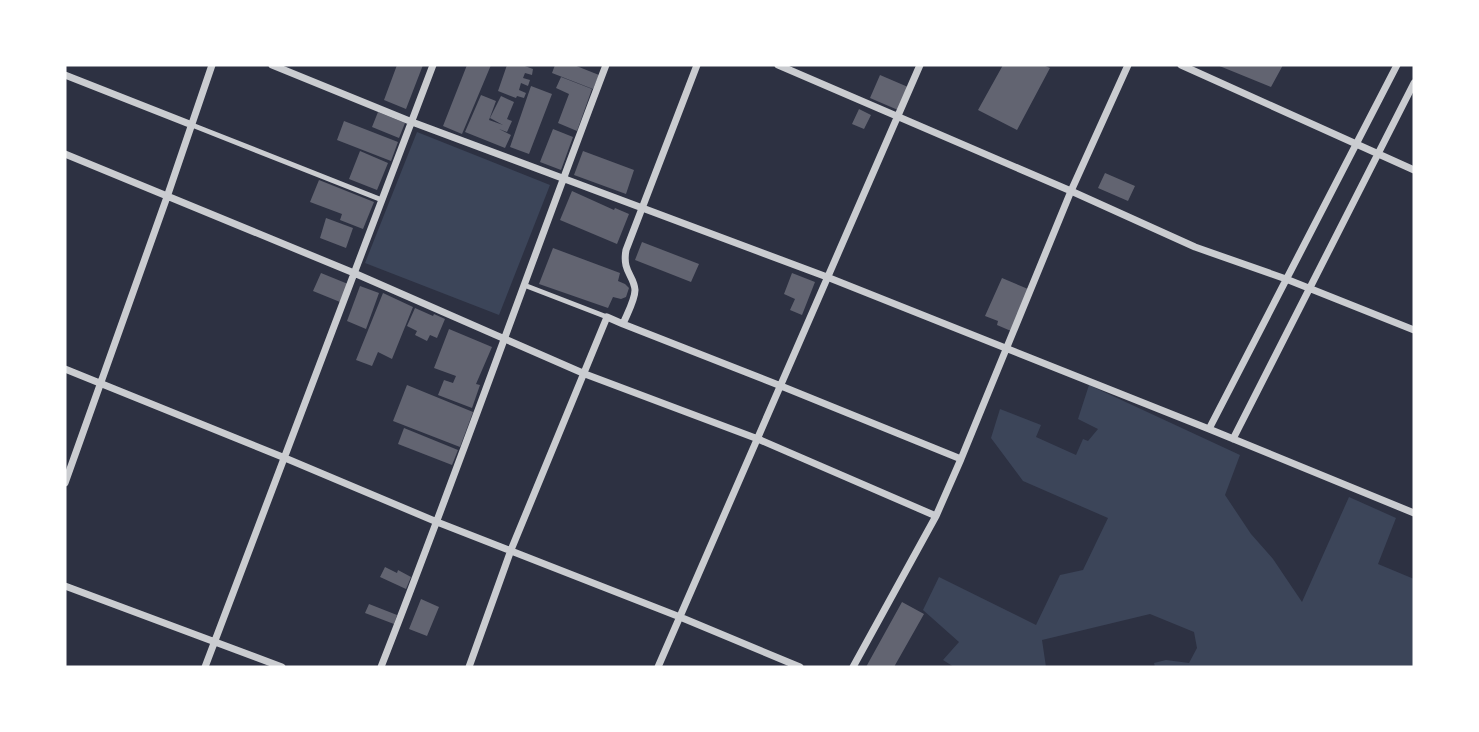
<svg xmlns="http://www.w3.org/2000/svg" width="1479" height="732" viewBox="0 0 1479 732" font-family="'Crimson Pro',serif">
	<rect width="100%" height="100%" fill="#2d3142"/>
	<path fill="#3c4559" d="M417 132 550 185 499 315 365 263Z
		M1089 385 1240 455 1225 495 1251 534 1273 559 1302 602 1349 497 1396 518 1378 564 1414 579V667H1155L1154 663 1166 660 1189 663 1197 648 1194 632 1150 614 1042 640 1046 667H954L943 660 959 642 923 610 939 577 1036 625 1060 575 1083 570 1108 518 1023 481 991 438 1000 409 1041 425 1036 437 1076 455 1083 439 1088 441 1098 429 1078 419Z"/>
	<path fill="#626471" d="M397 65H423L406 109 384 100Z
		M467 65H491L462 134 443 126Z
		M507 65H522L533 69 532 75 525 73 523 78 530 80 528 86 521 83 519 90 526 93 524 98 517 96 516 98 498 91Z
		M555 65H574L599 75 593 89 552 73Z
		M1003 65H1043L1050 68 1017 130 978 110Z
		M1217 65H1283L1271 87Z
		M880 75 908 87 898 110 870 98Z
		M561 77 592 89 577 131 558 123 569 94 556 88Z
		M531 86 552 94 529 154 510 147Z
		M481 95 496 101 489 120 503 125 490 118 501 96 514 102 507 119 512 121 507 132 499 129 511 135 505 148 465 132Z
		M859 109 871 115 864 129 852 124Z
		M378 112 405 123 399 138 372 127Z
		M344 121 398 142 391 161 337 140Z
		M553 129 573 137 561 170 540 162Z
		M360 151 388 163 377 190 349 179Z
		M583 151 634 170 626 194 574 175Z
		M1105 173 1135 186 1128 201 1098 188Z
		M319 180 374 202 363 229 340 220 342 214 310 202Z
		M572 191 614 210 615 208 629 214 617 244 560 220Z
		M326 218 353 228 346 248 320 238Z
		M642 242 699 264 691 282 635 260Z
		M553 248 620 273 618 281 625 284 629 288 626 297 621 299 613 297 608 308 539 284Z
		M321 273 348 284 340 302 313 291Z
		M792 273 815 282 802 315 790 310 795 299 784 294Z
		M1002 278 1028 289 1011 331 997 325 998 321 985 316Z
		M360 286 379 293 366 329 347 321Z
		M383 293 413 307 392 359 378 352 372 366 356 360Z
		M415 308 433 316 434 314 445 319 437 338 430 335 427 341 415 335 417 331 407 326Z
		M449 329 492 347 476 384 480 385 472 408 438 395 444 380 453 383 456 376 434 368Z
		M407 385 473 412 460 447 393 421Z
		M404 428 458 450 452 465 398 444Z
		M385 567 397 573 398 570 411 577 406 589 380 577Z
		M421 599 439 607 427 636 409 629Z
		M902 602 924 614 894 667H866Z
		M369 604 397 615 394 624 365 613Z"/>
	<g fill="none" stroke-linecap="round" stroke-linejoin="round">
		<path stroke="#caccd0" stroke-width="5" d="M192 125 382 200
			M524 285 607 317"/>
		<path stroke="#caccd0" stroke-width="7" d="M272 65 412 122 827 277 1209 429 1414 513
			M778 65 1071 191 1195 247 1286 279 1414 330
			M1181 65 1414 170
			M65 75 192 125
			M65 154 354 273 585 374 758 439 936 516
			M623 324 781 386 961 459
			M65 369 285 458 437 522 680 617 800 667
			M1209 429 1397 65
			M1233 439 1414 83
			M65 483 167 197 212 65
			M65 586 282 667
			M205 667 433 65
			M381 667C459 468 530 265 606 65
			M469 667 511 550 607 317 623 324C627 314 635 300 635 290 634 275 622 272 626 250L697 65
			M658 667 920 65
			M853 667 936 516 961 459 1071 191 1128 65"/>
	</g>
	<rect width="1479" height="732" fill="none" stroke="#ffffff" stroke-width="133"/>
</svg>
